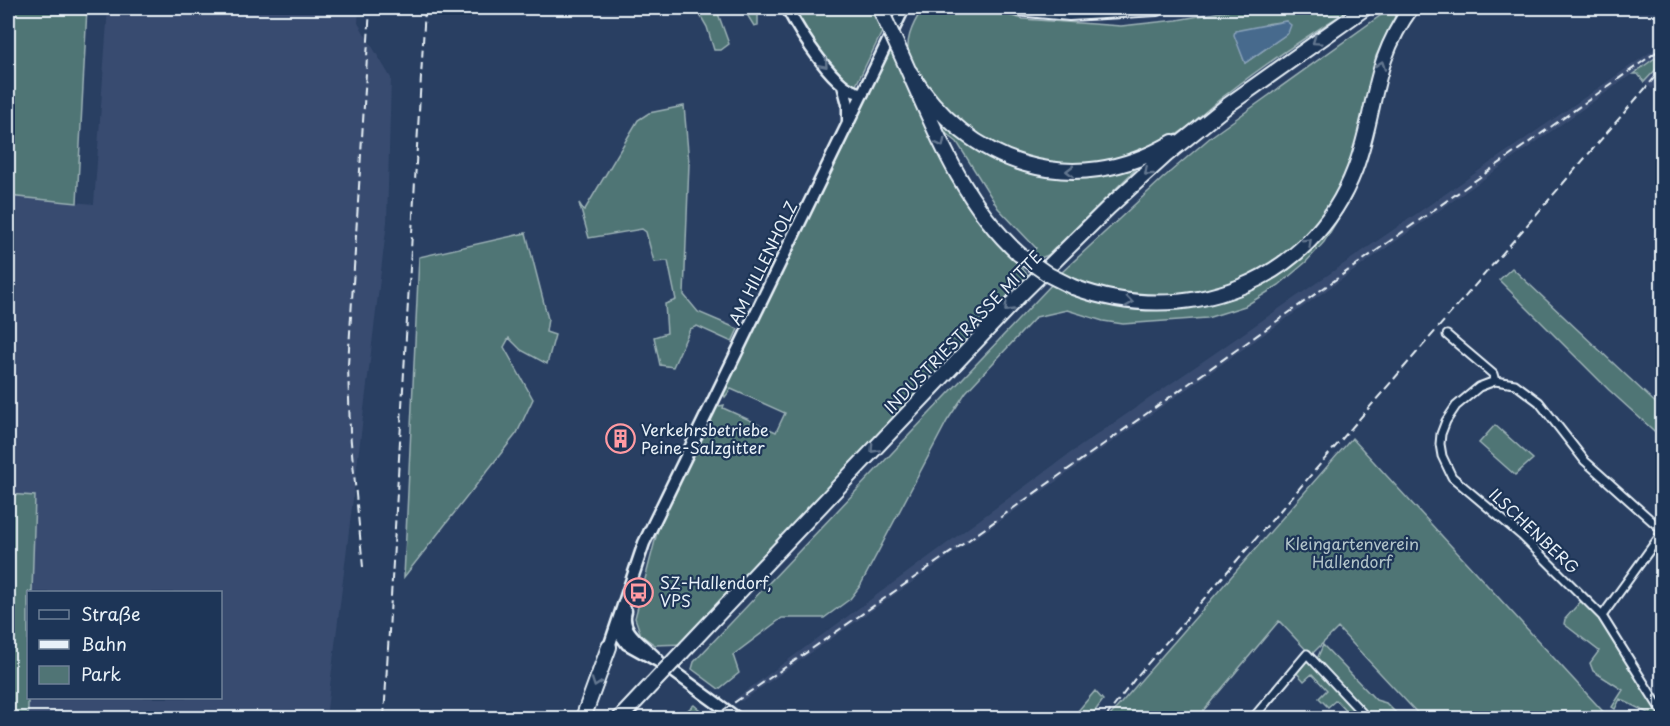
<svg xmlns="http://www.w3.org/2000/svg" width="1670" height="726" viewBox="0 0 1670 726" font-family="'Playpen Sans',sans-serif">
	<rect width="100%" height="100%" fill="#293f62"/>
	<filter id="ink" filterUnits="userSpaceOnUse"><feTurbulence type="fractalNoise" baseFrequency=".0167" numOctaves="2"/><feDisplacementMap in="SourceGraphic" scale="12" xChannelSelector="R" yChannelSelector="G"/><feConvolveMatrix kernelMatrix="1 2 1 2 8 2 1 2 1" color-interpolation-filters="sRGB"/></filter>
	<g filter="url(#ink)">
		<path fill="#384c70" d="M108 8H359L358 23 391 78 387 222 326 718 71 716V718H28L29 698H220V592H32L35 496 8 494V196L94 204Z
			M1662 44V53L1027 502 742 701 735 699 1069 454Z
			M1662 63V76L1652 89 1644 82Z"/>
		<path fill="#507475" stroke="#9cb2b6" stroke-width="1.5" fill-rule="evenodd" d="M8 8H87L77 203 8 196Z
			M696 8H716L729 44 721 50H714L707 27Z
			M743 8H758V25L754 26Z
			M790 8H872L882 32 856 85H851L812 42Z
			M923 8H981L1023 19 1121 26 1177 20 1243 8H1352C1310 34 1268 62 1228 93 1208 107 1190 129 1167 140 1151 148 1130 158 1113 162 1048 177 979 147 937 98 908 64 896 49 923 8ZM1286 21 1288 33 1245 63 1240 48 1266 24Z
			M1391 8H1399L1376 56 1357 145 1339 191 1314 228 1273 264 1247 279 1179 298 1109 295 1060 274 1163 178 1212 136Z
			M1415 8H1418L1400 33 1389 59 1369 146 1351 198 1324 242 1306 262 1279 285 1245 306 1207 318 1123 324 1103 321 1067 310 1036 317 966 392 947 421 860 586 850 599 824 618H782L733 655 739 673 719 689 692 669 694 662 1054 282C1078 292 1101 302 1127 306 1226 321 1322 261 1359 169 1382 110 1373 63 1415 8Z
			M889 47 1007 252 1029 276 685 644 655 645 641 635 635 618 659 525 715 407 724 405 723 408 776 432 785 413 731 389 725 397 722 391Z
			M1662 53V63L1644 82 1638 74H1633Z
			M924 99 1019 167 1144 161 1048 255 1038 259 1029 255 1036 248 998 208 957 142 943 131Z
			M684 106 689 163 684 295 698 312 738 329 732 342 697 326 690 329 673 367 660 365 654 337 667 333 665 304 676 300 668 261 654 262 646 232 642 229 589 238 579 203 584 211 638 120 649 113Z
			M526 233 548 319 546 332 555 335 547 364 521 350 509 338 504 347 533 399 517 433 404 577 419 257Z
			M1512 268 1662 409V438L1609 390 1499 280Z
			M1495 425 1533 459 1515 475 1479 443Z
			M1352 438 1609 718H1422L1338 628 1311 655 1279 621 1197 718H1108Z
			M8 494 35 496 32 592H28V718H8Z
			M1581 601 1599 619 1658 711V718H1648L1650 714 1620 699 1615 709 1612 707 1623 690 1593 671 1590 663 1599 651 1564 624 1565 619Z
			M1323 645 1376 700 1386 703 1401 718H1373L1317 659Z
			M1305 657 1361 718H1349L1351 716 1336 700 1328 707 1319 698 1327 690 1312 674 1304 681 1294 670Z
			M1095 691 1103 700 1090 718H1072Z
			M694 705 710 718H678Z"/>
		<path fill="#466a8d" stroke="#87a0b8" stroke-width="1.5" d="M1286 21 1291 25 1288 33 1245 63 1234 35 1235 31Z"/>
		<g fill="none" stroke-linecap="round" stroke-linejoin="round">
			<defs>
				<path id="street" d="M1447 335 1493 374 1495 381
					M1662 530 1585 461 1539 402 1515 384 1495 381 1479 387 1456 406 1446 421 1441 434 1440 444 1442 456 1452 477 1522 536 1602 616 1662 712
					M1602 616 1662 533
					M1253 718 1307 654 1367 718"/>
				<path id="secondary" d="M626 611C619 633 646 646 658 660
					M618 621 619 633 627 644 663 664 737 718
					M609 647 644 543 904 8"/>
				<path id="primary" d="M787 8C798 29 837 95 863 93
					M843 85 848 104V124"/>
				<path id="highway" d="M1017 8 1069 13 1157 8
					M901 54C933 125 960 200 1019 254
					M909 71C968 166 1074 201 1173 142
					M1073 287C1184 329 1311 285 1355 169 1377 110 1371 63 1411 8
					M687 647 1019 296 1109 207 1166 155 1228 105 1365 8
					M583 718 609 647
					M620 718 652 684"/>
			</defs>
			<use href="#street" stroke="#e8f1f8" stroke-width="11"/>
			<use href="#secondary" stroke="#e8f1f8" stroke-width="15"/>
			<use href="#primary" stroke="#e8f1f8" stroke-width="15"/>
			<use href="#highway" stroke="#e8f1f8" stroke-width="18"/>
			<use href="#street" stroke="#1d3557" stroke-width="7"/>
			<use href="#secondary" stroke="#1d3557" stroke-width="10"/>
			<use href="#primary" stroke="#1d3557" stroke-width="10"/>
			<use href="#highway" stroke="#1d3557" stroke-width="14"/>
			<path stroke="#e8f1f8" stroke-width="2" stroke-dasharray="9 4.5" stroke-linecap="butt" d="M363 567 350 432 348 365 370 8
				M384 718 425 8
				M712 718 960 546 1662 48
				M1105 718 1137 676 1662 69"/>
			<defs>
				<path id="highway-bridge" d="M881 11 901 54
					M1019 254 1049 275 1073 287
					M652 684 687 647"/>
			</defs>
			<use href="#highway-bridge" stroke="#e8f1f8" stroke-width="18" stroke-linecap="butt"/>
			<use href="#highway-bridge" stroke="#1d3557" stroke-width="14"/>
		</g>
		<defs><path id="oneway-chevron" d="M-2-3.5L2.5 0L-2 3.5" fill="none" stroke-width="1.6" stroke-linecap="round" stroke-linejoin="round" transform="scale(1.5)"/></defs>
		<g stroke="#64778f">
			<use href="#oneway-chevron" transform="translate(1316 41) rotate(145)"/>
			<use href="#oneway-chevron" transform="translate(824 64) rotate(49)"/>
			<use href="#oneway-chevron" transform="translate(1381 65) rotate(-71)"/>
			<use href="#oneway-chevron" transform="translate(941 143) rotate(64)"/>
			<use href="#oneway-chevron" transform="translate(1070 171) rotate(-180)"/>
			<use href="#oneway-chevron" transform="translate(1148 172) rotate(138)"/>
			<use href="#oneway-chevron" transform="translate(1308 242) rotate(-45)"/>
			<use href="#oneway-chevron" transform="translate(1129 302) rotate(8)"/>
			<use href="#oneway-chevron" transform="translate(1008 308) rotate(134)"/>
			<use href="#oneway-chevron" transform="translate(874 449) rotate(133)"/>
			<use href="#oneway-chevron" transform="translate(596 683) rotate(109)"/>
		</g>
	</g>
	<defs>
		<symbol id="building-ring" viewBox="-11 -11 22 22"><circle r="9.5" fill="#1d3557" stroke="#ff9aa2" stroke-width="1.5"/><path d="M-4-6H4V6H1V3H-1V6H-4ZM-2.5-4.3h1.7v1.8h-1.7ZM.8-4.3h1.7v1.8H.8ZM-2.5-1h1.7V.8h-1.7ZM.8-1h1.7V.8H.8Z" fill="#ff9aa2"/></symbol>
		<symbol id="bus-ring" viewBox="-11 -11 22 22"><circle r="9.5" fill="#1d3557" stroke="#ff9aa2" stroke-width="1.5"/><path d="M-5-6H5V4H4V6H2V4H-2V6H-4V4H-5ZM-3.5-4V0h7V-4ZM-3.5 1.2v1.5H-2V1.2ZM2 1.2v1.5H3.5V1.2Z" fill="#ff9aa2"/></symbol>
	</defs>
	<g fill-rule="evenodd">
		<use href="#building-ring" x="604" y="422" width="33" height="33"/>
		<use href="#bus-ring" x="622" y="576" width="33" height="33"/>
	</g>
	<g text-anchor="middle" stroke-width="4.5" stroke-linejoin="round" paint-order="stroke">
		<g font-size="16" fill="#e8f1f8" stroke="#1d3557">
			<text transform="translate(763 263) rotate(-64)" y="6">AM HILLENHOLZ</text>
			<text transform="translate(963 332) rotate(-46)" y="6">INDUSTRIESTRASSE MITTE</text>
			<text transform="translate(1534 531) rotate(43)" y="6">ILSCHENBERG</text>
		</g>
		<g font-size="16" fill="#e8f1f8" stroke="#1d3557" text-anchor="start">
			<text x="641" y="436">Verkehrsbetriebe<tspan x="641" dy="18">Peine-Salzgitter</tspan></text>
			<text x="660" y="589">SZ-Hallendorf,<tspan x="660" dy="18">VPS</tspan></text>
		</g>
		<g font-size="16" fill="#b3c5ca" stroke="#1d3557">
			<text x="1352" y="550">Kleingartenverein<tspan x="1352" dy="18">Hallendorf</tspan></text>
		</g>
	</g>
	<rect width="1670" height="726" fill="none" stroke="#1d3557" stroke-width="30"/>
	<rect x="15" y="15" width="1640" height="696" fill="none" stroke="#e8f1f8" stroke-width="2" filter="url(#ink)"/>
	<rect x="27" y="591" width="195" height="108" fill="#1d3557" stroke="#6e8097" stroke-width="1.5"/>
	<rect x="39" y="610" width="30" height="9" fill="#1d3557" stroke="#6e8097" stroke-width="1.5"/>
	<text x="81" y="621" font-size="18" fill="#e8f1f8">Straße</text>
	<rect x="39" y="640" width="30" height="9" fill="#e8f1f8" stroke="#6e8097" stroke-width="1.5"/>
	<text x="81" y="651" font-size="18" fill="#e8f1f8">Bahn</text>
	<rect x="39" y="666" width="30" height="18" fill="#507475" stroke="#6e8097" stroke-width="1.5"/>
	<text x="81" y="681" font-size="18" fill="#e8f1f8">Park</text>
</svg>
